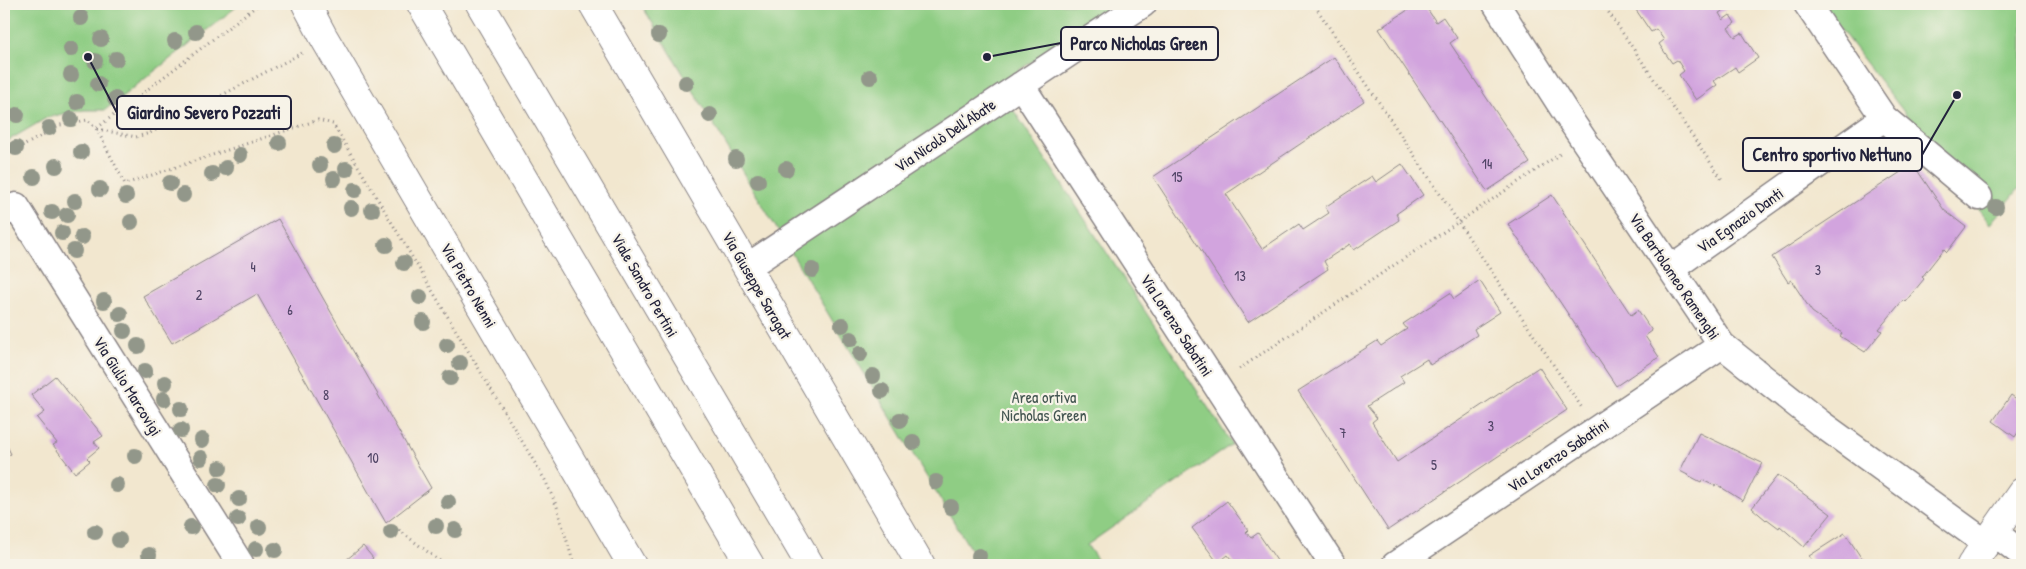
<svg xmlns="http://www.w3.org/2000/svg" width="2026" height="569" viewBox="0 0 2026 569" font-family="'Patrick Hand',sans-serif">
	<rect width="100%" height="100%" fill="#f7f3e8"/>
	<filter id="ink" filterUnits="userSpaceOnUse"><feTurbulence type="fractalNoise" baseFrequency=".02" numOctaves="2"/><feDisplacementMap in="SourceGraphic" scale="10" xChannelSelector="R" yChannelSelector="G"/><feConvolveMatrix kernelMatrix="1 2 1 2 8 2 1 2 1" color-interpolation-filters="sRGB"/></filter>
	<filter id="wash" filterUnits="userSpaceOnUse"><feTurbulence type="fractalNoise" baseFrequency=".0096" numOctaves="4" result="noise"/><feDisplacementMap in="SourceGraphic" scale="20" xChannelSelector="R" yChannelSelector="G"/><feGaussianBlur stdDeviation="1.12" result="paint"/><feColorMatrix in="noise" values="0 0 0 0 0 0 0 0 0 0 0 0 0 0 0 0 0 1.4 0 .05"/><feComposite in="paint" operator="in"/></filter>
	<g filter="url(#wash)">
		<rect width="100%" height="100%" fill="#f2e7cf"/>
		<path fill="#8fcd84" stroke="#587860" d="M4 4H240L105 110H84L48 117 4 143Z
			M641 4H1122L999 83V88L1232 444 1087 545 1101 565H980Z
			M1821 4H2022V185L1990 224Z"/>
		<g id="blocks">
			<path fill="#d2a4de" d="M1417 4H1424L1436 22 1443 17 1457 38 1450 43 1530 163 1487 191 1379 29Z
				M1632 4H1713L1714 6 1722 4 1726 9 1719 13 1723 20 1730 15 1735 23 1728 28 1735 37 1742 33 1758 58 1738 72 1735 67 1714 81 1717 85 1696 100 1679 75 1684 71 1677 60 1672 63 1659 44 1664 40 1656 29 1651 32Z
				M1334 57 1364 101 1226 194 1262 249 1299 224 1303 230 1329 213 1325 207 1372 176 1376 182 1402 164 1423 195 1396 214 1399 220 1354 250 1350 244 1324 261 1328 269 1248 322 1153 177Z
				M1913 164 1944 210 1966 227 1947 252 1944 249 1922 277 1924 279 1905 302 1903 300 1879 329 1882 331 1865 352 1840 336 1842 333 1812 312 1791 280 1788 282 1772 257Z
				M1552 195 1631 315 1638 310 1652 331 1645 336 1659 357 1616 386 1508 224Z
				M278 219 431 488 386 523 257 294 172 343 143 296Z
				M1480 281 1500 312 1474 329 1477 335 1430 365 1427 359 1400 376 1404 382 1367 406 1377 418 1372 422 1397 462 1539 367 1567 410 1388 530 1298 391 1377 341 1381 346 1407 329 1403 324 1450 293 1454 299Z
				M55 376 103 436 94 442 99 448 87 458 90 461 75 473 53 445 57 443 37 418 45 412 31 395Z
				M2011 395 2022 403V426L2015 437 1993 421Z
				M1699 433 1762 463 1743 501 1716 484 1715 486 1702 480 1701 482 1680 471Z
				M4 440 11 454 4 458Z
				M1778 475 1831 514 1804 547 1780 526 1779 528 1767 519 1766 520 1752 508Z
				M1227 501 1248 530 1246 532 1251 538 1258 533 1280 565H1235L1228 555 1218 563 1192 528Z
				M1845 533 1862 559 1864 558 1869 565H1815L1809 556Z
				M363 546 373 558 365 565H340Z"/>
		</g>
	</g>
	<g filter="url(#ink)">
		<use href="#blocks" fill-opacity="0" stroke="#8a8485" stroke-width="1"/>
		<g fill="none" stroke-linecap="round" stroke-linejoin="round">
			<defs>
				<path id="street" d="M1496 4 1571 121 1722 345 1820 423 1987 544
					M1021 85 1333 565
					M1884 118 1979 197
					M4 213 16 206 241 565
					M747 267 1143 4
					M1671 269 1884 118 1807 4
					M1995 533 2022 554
					M1395 565 1722 345"/>
				<path id="secondary" d="M306 4 323 36 632 565
					M593 4 921 565
					M1971 565 2022 492"/>
				<path id="highway" d="M421 4 750 565
					M480 4 810 565"/>
			</defs>
			<use href="#street" stroke="#8a8485" stroke-width="29"/>
			<use href="#secondary" stroke="#8a8485" stroke-width="30"/>
			<use href="#highway" stroke="#8a8485" stroke-width="30"/>
			<path stroke="#8a8485" stroke-width="3" stroke-dasharray="1 4" stroke-linecap="butt" d="M1603 4 1723 181
				M1315 6 1582 408
				M97 128 259 4
				M97 129 136 137 150 133 302 53
				M4 157 60 125 88 120 96 128 125 184 318 120 333 124 545 480 557 507 574 565
				M1239 369 1560 154
				M395 527 445 565"/>
			<use href="#street" stroke="#fff" stroke-width="26"/>
			<use href="#secondary" stroke="#fff" stroke-width="28"/>
			<use href="#highway" stroke="#fff" stroke-width="28"/>
		</g>
		<g fill="#92978a">
			<circle cx="81" cy="18" r="8"/>
			<circle cx="196" cy="32" r="8"/>
			<circle cx="659" cy="35" r="8"/>
			<circle cx="101" cy="39" r="8"/>
			<circle cx="175" cy="41" r="8"/>
			<circle cx="71" cy="49" r="8"/>
			<circle cx="116" cy="59" r="8"/>
			<circle cx="95" cy="61" r="8"/>
			<circle cx="71" cy="75" r="8"/>
			<circle cx="870" cy="77" r="8"/>
			<circle cx="686" cy="83" r="8"/>
			<circle cx="98" cy="84" r="8"/>
			<circle cx="115" cy="99" r="8"/>
			<circle cx="77" cy="102" r="8"/>
			<circle cx="17" cy="115" r="8"/>
			<circle cx="710" cy="115" r="8"/>
			<circle cx="71" cy="119" r="8"/>
			<circle cx="49" cy="128" r="8"/>
			<circle cx="279" cy="143" r="8"/>
			<circle cx="334" cy="146" r="8"/>
			<circle cx="16" cy="148" r="8"/>
			<circle cx="81" cy="152" r="8"/>
			<circle cx="240" cy="155" r="8"/>
			<circle cx="736" cy="159" r="8"/>
			<circle cx="320" cy="165" r="8"/>
			<circle cx="56" cy="166" r="8"/>
			<circle cx="226" cy="168" r="8"/>
			<circle cx="346" cy="169" r="8"/>
			<circle cx="786" cy="169" r="8"/>
			<circle cx="212" cy="174" r="8"/>
			<circle cx="34" cy="177" r="8"/>
			<circle cx="334" cy="179" r="8"/>
			<circle cx="758" cy="181" r="8"/>
			<circle cx="170" cy="183" r="8"/>
			<circle cx="100" cy="189" r="8"/>
			<circle cx="355" cy="190" r="8"/>
			<circle cx="183" cy="195" r="8"/>
			<circle cx="126" cy="196" r="8"/>
			<circle cx="75" cy="201" r="8"/>
			<circle cx="1996" cy="207" r="8"/>
			<circle cx="351" cy="208" r="8"/>
			<circle cx="372" cy="210" r="8"/>
			<circle cx="52" cy="212" r="8"/>
			<circle cx="67" cy="215" r="8"/>
			<circle cx="131" cy="222" r="8"/>
			<circle cx="62" cy="233" r="8"/>
			<circle cx="82" cy="237" r="8"/>
			<circle cx="386" cy="245" r="8"/>
			<circle cx="74" cy="251" r="8"/>
			<circle cx="404" cy="263" r="8"/>
			<circle cx="812" cy="270" r="8"/>
			<circle cx="420" cy="297" r="8"/>
			<circle cx="104" cy="301" r="8"/>
			<circle cx="120" cy="314" r="8"/>
			<circle cx="423" cy="322" r="8"/>
			<circle cx="842" cy="325" r="8"/>
			<circle cx="124" cy="331" r="8"/>
			<circle cx="851" cy="339" r="8"/>
			<circle cx="447" cy="345" r="8"/>
			<circle cx="138" cy="346" r="8"/>
			<circle cx="860" cy="354" r="8"/>
			<circle cx="460" cy="363" r="8"/>
			<circle cx="145" cy="371" r="8"/>
			<circle cx="873" cy="376" r="8"/>
			<circle cx="450" cy="378" r="8"/>
			<circle cx="165" cy="383" r="8"/>
			<circle cx="882" cy="391" r="8"/>
			<circle cx="164" cy="399" r="8"/>
			<circle cx="181" cy="409" r="8"/>
			<circle cx="900" cy="420" r="8"/>
			<circle cx="181" cy="430" r="8"/>
			<circle cx="202" cy="440" r="8"/>
			<circle cx="913" cy="442" r="8"/>
			<circle cx="135" cy="456" r="8"/>
			<circle cx="201" cy="458" r="8"/>
			<circle cx="220" cy="468" r="8"/>
			<circle cx="936" cy="482" r="8"/>
			<circle cx="117" cy="485" r="8"/>
			<circle cx="218" cy="485" r="8"/>
			<circle cx="239" cy="499" r="8"/>
			<circle cx="448" cy="502" r="8"/>
			<circle cx="951" cy="507" r="8"/>
			<circle cx="238" cy="519" r="8"/>
			<circle cx="436" cy="526" r="8"/>
			<circle cx="191" cy="527" r="8"/>
			<circle cx="259" cy="527" r="8"/>
			<circle cx="455" cy="530" r="8"/>
			<circle cx="95" cy="532" r="8"/>
			<circle cx="391" cy="532" r="8"/>
			<circle cx="119" cy="540" r="8"/>
			<circle cx="256" cy="549" r="8"/>
			<circle cx="275" cy="550" r="8"/>
			<circle cx="149" cy="555" r="8"/>
			<circle cx="979" cy="556" r="8"/>
		</g>
	</g>
	<g text-anchor="middle" stroke-width="4.5" stroke-linejoin="round" paint-order="stroke">
		<g font-size="14" fill="#4e4264">
			<text x="1487" y="169">14</text>
			<text x="1177" y="182">15</text>
			<text x="253" y="272">4</text>
			<text x="1818" y="275">3</text>
			<text x="1240" y="281">13</text>
			<text x="199" y="300">2</text>
			<text x="290" y="315">6</text>
			<text x="326" y="400">8</text>
			<text x="1491" y="431">3</text>
			<text x="1343" y="438">7</text>
			<text x="373" y="463">10</text>
			<text x="1434" y="470">5</text>
		</g>
		<g font-size="16" fill="#22223b" stroke="#f7f3e8">
			<text transform="translate(945 135) rotate(-34)" y="6">Via Nicolò Dell'Abate</text>
			<text transform="translate(1740 220) rotate(-35)" y="6">Via Egnazio Danti</text>
			<text transform="translate(1675 276) rotate(56)" y="6">Via Bartolomeo Ramenghi</text>
			<text transform="translate(469 285) rotate(60)" y="6">Via Pietro Nenni</text>
			<text transform="translate(645 285) rotate(60)" y="6">Viale Sandro Pertini</text>
			<text transform="translate(757 285) rotate(60)" y="6">Via Giuseppe Saragat</text>
			<text transform="translate(1177 325) rotate(57)" y="6">Via Lorenzo Sabatini</text>
			<text transform="translate(128 386) rotate(58)" y="6">Via Giulio Marcovigi</text>
			<text transform="translate(1558 455) rotate(-34)" y="6">Via Lorenzo Sabatini</text>
		</g>
		<g font-size="16" fill="#435551" stroke="#f7f3e8">
			<text x="1044" y="403">Area ortiva<tspan x="1044" dy="18">Nicholas Green</tspan></text>
		</g>
	</g>
	<path fill="none" stroke="#22223b" stroke-width="2" d="M987 57L1061 43M88 57L117 113M1957 95L1922 155"/>
	<g fill="#22223b" stroke="#f7f3e8" stroke-width="2">
		<circle cx="987" cy="57" r="5"/>
		<circle cx="88" cy="57" r="5"/>
		<circle cx="1957" cy="95" r="5"/>
	</g>
	<g fill="#f7f3e8" stroke="#22223b" stroke-width="2">
		<rect x="1061" y="27" width="157" height="33" rx="5"/>
		<rect x="117" y="96" width="174" height="33" rx="5"/>
		<rect x="1743" y="138" width="179" height="33" rx="5"/>
	</g>
	<g font-size="18" text-anchor="middle" font-weight="bold" fill="#22223b">
		<text x="1139" y="50">Parco Nicholas Green</text>
		<text x="204" y="119">Giardino Severo Pozzati</text>
		<text x="1832" y="161">Centro sportivo Nettuno</text>
	</g>
	<rect width="2026" height="569" fill="none" stroke="#f7f3e8" stroke-width="20"/>
</svg>
